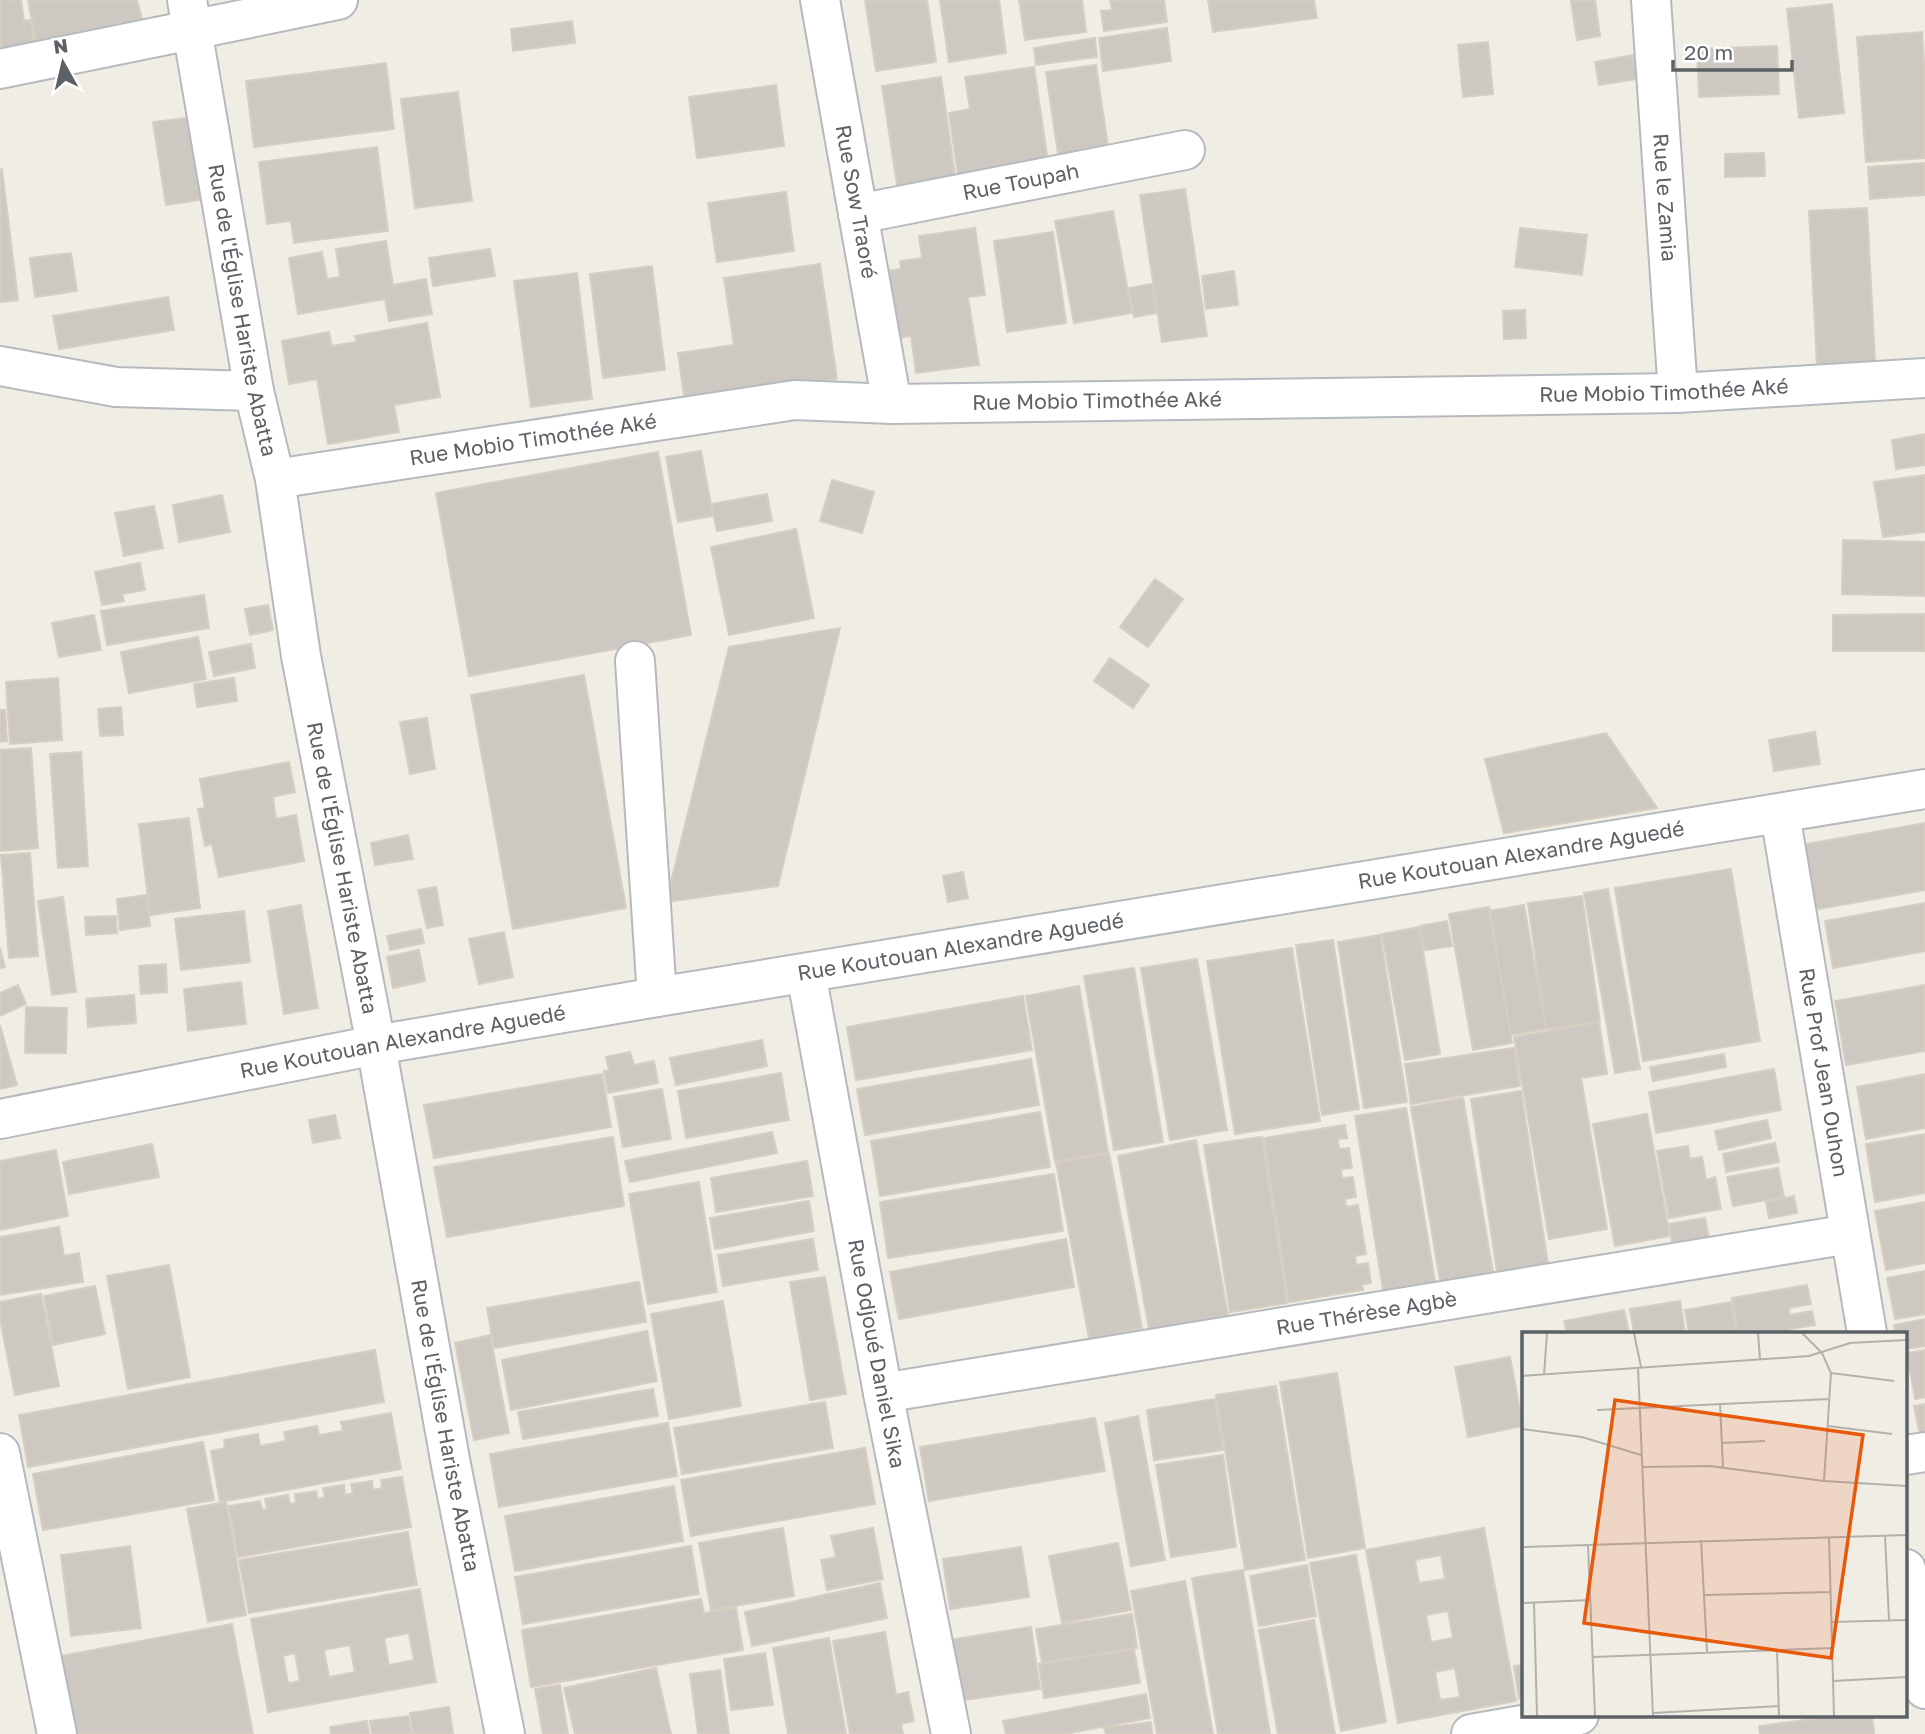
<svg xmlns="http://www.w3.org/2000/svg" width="1925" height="1734" viewBox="0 0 1925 1734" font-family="'Golos Text',sans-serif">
	<rect width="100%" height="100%" fill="#f0ede4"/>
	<path fill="#cdc9c2" stroke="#d5cec1" stroke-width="2" fill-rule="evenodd" d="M0 0H21L24 21 31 20 37 60 4 65 0 39Z
		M28 0H137L142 19 36 42Z
		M865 0H927L936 62 876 71Z
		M940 0H999L1006 53 949 62Z
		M1019 0H1082L1086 32 1025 40Z
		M1110 0H1164L1167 22 1104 31 1101 11 1112 10Z
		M1208 0H1314L1317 18 1213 32Z
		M1595 0 1600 36 1577 40 1571 1Z
		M1832 4 1844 113 1799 118 1787 9Z
		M572 21 575 43 513 51 511 29Z
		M1167 28 1171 61 1103 71 1099 38Z
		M1922 32 1925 74V158L1866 162 1857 37Z
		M1095 38 1097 57 1036 65 1034 48Z
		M1488 42 1493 94 1463 97 1458 45Z
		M1777 46 1779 94 1699 97 1697 49Z
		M1633 55 1637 79 1599 85 1595 62Z
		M386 63 394 129 254 147 246 81Z
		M1096 65 1109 154 1059 161 1046 72Z
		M1034 67 1048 162 958 175 949 113 970 109 965 77Z
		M941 77 957 190 899 198 882 86Z
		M776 85 784 146 697 158 689 97Z
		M458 92 472 201 415 208 401 99Z
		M194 117 206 199 166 205 153 122Z
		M377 147 388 231 294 243 291 221 267 224 259 162Z
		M1764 153 1765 176 1725 177V154Z
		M1925 163V195L1870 199 1868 167Z
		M2 169 18 300 0 302V170Z
		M1185 189 1207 336 1162 342 1140 195Z
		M786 192 794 251 717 262 708 203Z
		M1867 208 1875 362 1817 365 1809 211Z
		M1113 211 1132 313 1074 323 1055 221Z
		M975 228 985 295 968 297 979 365 916 373 911 336 897 338 886 271 901 269 900 261 922 258 919 236Z
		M1520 228 1587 235 1582 275 1515 267Z
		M1053 232 1066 323 1007 332 994 241Z
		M386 241 393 285 426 279 432 314 389 321 385 299 298 314 289 258 322 252 327 279 340 277 336 249Z
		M490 249 495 276 433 286 429 258Z
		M71 253 77 291 35 297 30 258Z
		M820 264 837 379 685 402 678 353 734 345 724 278Z
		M652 266 665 370 603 378 590 274Z
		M1234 271 1238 305 1206 309 1202 276Z
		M577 273 592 399 531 407 514 281Z
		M1152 284 1157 313 1134 317 1129 288Z
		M168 297 174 330 59 349 53 316Z
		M1525 310 1526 338 1504 339 1503 311Z
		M427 323 440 397 394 405 399 432 328 444 317 379 289 384 282 341 329 332 332 346 357 342 355 336Z
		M1925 434V465L1896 469 1892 440Z
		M701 451 713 516 678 522 666 457Z
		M658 452 691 635 469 676 436 493Z
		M1925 475V532L1883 537 1874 482Z
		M832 480 874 492 862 533 820 521Z
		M767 494 772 521 717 531 711 504Z
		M222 495 230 532 179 542 173 505Z
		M154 506 163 548 124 556 115 513Z
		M796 529 814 618 729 635 711 547Z
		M1843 540 1925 542V596L1842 594Z
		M140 563 145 590 122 594 124 601 102 605 95 572Z
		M1155 579 1183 599 1148 647 1120 627Z
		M204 595 209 628 107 645 101 611Z
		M268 605 273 630 250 635 245 609Z
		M1925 614V651H1833V615Z
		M94 615 101 650 59 657 52 623Z
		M840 628 778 886 666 902 729 647Z
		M198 637 206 679 129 693 121 652Z
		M251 644 255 668 214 676 209 652Z
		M1110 658 1149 685 1133 708 1094 681Z
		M584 675 626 908 513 929 471 695Z
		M58 678 62 740 10 744 6 682Z
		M234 678 237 701 197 707 194 684Z
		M121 707 123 735 100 736 98 709Z
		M0 710H5L7 741 0 742Z
		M427 718 435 769 410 774 400 722Z
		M1815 732 1820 764 1774 771 1769 740Z
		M1606 733 1657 808 1504 833 1485 759Z
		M31 748 38 848 0 851V750Z
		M81 752 88 866 58 868 50 754Z
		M289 762 295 792 273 797 276 819 296 815 304 861 219 877 212 844 205 846 198 809 205 808 200 779Z
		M189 818 200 908 150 915 139 824Z
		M1925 823V890L1813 910 1801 845Z
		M408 835 413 859 375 865 371 843Z
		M30 853 38 956 9 958 1 855Z
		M1731 869 1760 1041 1643 1061 1615 888Z
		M963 872 968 898 948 902 943 876Z
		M436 887 443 925 427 928 418 890Z
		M1608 889 1640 1069 1615 1073 1584 893Z
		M147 895 150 926 120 930 117 899Z
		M1582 896 1600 1022 1546 1029 1528 903Z
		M63 897 76 992 52 995 38 901Z
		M1925 903V951L1833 968 1825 921Z
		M301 905 318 1008 284 1014 268 911Z
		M1524 905 1546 1029 1511 1035 1489 911Z
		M1489 907 1512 1043 1473 1050 1449 914Z
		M244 911 250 962 181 970 175 919Z
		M116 916 117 933 86 935 85 917Z
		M1447 921 1452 946 1425 950 1420 926Z
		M1419 927 1440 1054 1405 1060 1382 934Z
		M421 929 424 943 390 950 387 936Z
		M504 932 513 977 479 984 469 939Z
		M1380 935 1407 1102 1364 1108 1338 942Z
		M1333 940 1359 1109 1322 1115 1296 945Z
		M0 948 5 967 0 968Z
		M1292 948 1320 1121 1235 1134 1207 961Z
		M419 950 425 981 393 988 387 957Z
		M1197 959 1227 1130 1170 1140 1141 968Z
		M166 964 167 992 141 994 139 966Z
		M1134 968 1163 1142 1114 1150 1084 976Z
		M241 982 246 1024 188 1031 184 989Z
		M18 985 26 1004 0 1016V993Z
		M1925 985V1051L1846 1065 1835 1001Z
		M1079 986 1108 1152 1055 1161 1026 996Z
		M134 995 136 1023 88 1027 86 999Z
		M1023 996 1032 1050 856 1080 847 1027Z
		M26 1007 67 1008 66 1053H25Z
		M1599 1022 1607 1074 1581 1078 1607 1229 1549 1239 1514 1037Z
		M0 1025 17 1085 0 1089Z
		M762 1040 767 1066 676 1085 670 1058Z
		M1514 1048 1520 1086 1411 1104 1405 1064Z
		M630 1052 634 1065 654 1061 658 1083 608 1093 604 1071 609 1070 606 1057Z
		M1724 1054 1726 1067 1653 1081 1650 1067Z
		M1031 1059 1039 1105 865 1135 857 1089Z
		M1774 1069 1781 1110 1656 1133 1649 1092Z
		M781 1073 789 1120 686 1138 678 1091Z
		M602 1074 611 1127 434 1158 424 1105Z
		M1925 1074V1128L1866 1139 1857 1087Z
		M662 1089 671 1139 623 1147 614 1097Z
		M1521 1091 1548 1264 1497 1272 1471 1099Z
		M1463 1098 1493 1272 1440 1281 1411 1107Z
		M1406 1108 1435 1282 1383 1290 1355 1116Z
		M1040 1112 1050 1167 880 1196 871 1141Z
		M1647 1114 1670 1236 1615 1246 1593 1124Z
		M335 1115 340 1138 313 1143 309 1120Z
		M1767 1120 1771 1138 1719 1150 1715 1131Z
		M1345 1125 1347 1138 1338 1139 1339 1149 1349 1148 1352 1168 1341 1169 1342 1178 1353 1177 1356 1197 1345 1199 1346 1207 1358 1205 1366 1254 1355 1256 1356 1265 1368 1263 1371 1283 1362 1285 1363 1290 1289 1302 1264 1138Z
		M772 1132 777 1153 630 1182 625 1161Z
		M1925 1134V1193L1875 1202 1866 1144Z
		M613 1137 624 1206 447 1237 434 1167Z
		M1262 1137 1287 1303 1230 1312 1204 1145Z
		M1196 1140 1228 1315 1149 1329 1118 1156Z
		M1775 1143 1779 1162 1726 1172 1723 1154Z
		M152 1144 159 1177 69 1194 63 1162Z
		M1688 1146 1690 1159 1702 1157 1706 1180 1715 1177 1721 1209 1669 1218 1657 1151Z
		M56 1150 68 1216 0 1230V1161Z
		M1109 1153 1142 1328 1089 1338 1056 1163Z
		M807 1161 813 1196 716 1212 711 1178Z
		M1778 1168 1784 1197 1733 1206 1727 1177Z
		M1054 1174 1063 1231 888 1258 880 1202Z
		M699 1182 717 1292 648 1304 629 1194Z
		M1794 1196 1797 1213 1769 1218 1766 1202Z
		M809 1201 814 1231 715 1249 710 1218Z
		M1925 1202V1263L1886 1270 1875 1211Z
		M1705 1218 1709 1239 1673 1246 1669 1224Z
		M59 1227 64 1256 79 1253 83 1282 0 1295V1237Z
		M813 1239 818 1270 723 1286 718 1255Z
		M1066 1239 1074 1287 899 1319 890 1272Z
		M169 1265 190 1377 128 1389 107 1276Z
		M1925 1271V1314L1895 1319 1887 1278Z
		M825 1277 846 1394 810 1400 790 1282Z
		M639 1282 646 1322 494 1348 487 1308Z
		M1807 1285 1811 1304 1789 1308 1790 1315 1812 1311 1815 1325 1790 1329V1333H1738L1732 1298Z
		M95 1286 105 1334 53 1345 44 1296Z
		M41 1294 59 1386 15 1395 0 1319V1302Z
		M723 1301 741 1406 669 1419 651 1314Z
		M1680 1301 1685 1333H1634L1630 1309Z
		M1731 1302 1736 1333H1689L1685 1310Z
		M1624 1310 1629 1333H1567L1564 1321Z
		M1925 1319V1346L1906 1349V1333H1896L1894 1325Z
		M647 1331 657 1381 511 1410 502 1360Z
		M490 1335 509 1433 474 1440 455 1343Z
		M375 1350 384 1402 28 1467 19 1415Z
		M1925 1350V1397L1915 1399 1907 1353Z
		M1510 1357 1523 1426 1468 1437 1455 1367Z
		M1337 1373 1365 1548 1308 1558 1280 1382Z
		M1276 1386 1305 1560 1245 1570 1216 1395Z
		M653 1389 658 1416 523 1439 518 1412Z
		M1215 1399 1223 1450 1154 1460 1147 1410Z
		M825 1402 833 1448 682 1474 674 1428Z
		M1925 1404V1439L1921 1440 1914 1406Z
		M391 1413 401 1469 220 1502 211 1451 225 1448 224 1440 258 1434 260 1446 286 1441 284 1432 317 1426 319 1435 343 1431 341 1422Z
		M1138 1416 1165 1560 1131 1566 1105 1423Z
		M1095 1418 1105 1471 929 1501 920 1447Z
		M668 1423 677 1476 499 1507 490 1454Z
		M203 1442 214 1500 43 1530 33 1474Z
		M865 1448 875 1504 691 1536 681 1480Z
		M1223 1455 1236 1547 1171 1557 1156 1465Z
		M402 1477 411 1527 238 1557 229 1506 260 1501 262 1510 267 1509 265 1499 288 1495 290 1504 296 1503 295 1494 316 1491 318 1499 325 1497 323 1488 344 1485 345 1495 353 1493 351 1484 372 1481 373 1490 382 1488 381 1480Z
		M674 1486 683 1541 515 1571 505 1516Z
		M226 1502 246 1615 208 1622 187 1509Z
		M783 1528 794 1596 711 1610 699 1543Z
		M873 1528 883 1579 827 1590 821 1560 836 1557 831 1536Z
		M1484 1528 1516 1701 1398 1723 1366 1550ZM1441 1555 1445 1579 1419 1583 1415 1560ZM1448 1611 1453 1638 1431 1642 1426 1615ZM1455 1668 1460 1697 1440 1700 1435 1672Z
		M408 1532 417 1585 249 1613 239 1560Z
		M1118 1543 1131 1610 1062 1623 1049 1556Z
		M130 1546 141 1628 71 1636 61 1555Z
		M691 1546 699 1594 523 1624 515 1577Z
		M1021 1547 1029 1597 950 1609 943 1559Z
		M1356 1555 1386 1722 1341 1731 1310 1563Z
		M1307 1565 1316 1616 1259 1626 1250 1576Z
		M1243 1570 1270 1734H1218L1192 1578Z
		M1185 1581 1213 1734H1157L1131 1591Z
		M880 1583 887 1618 752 1646 745 1612Z
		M420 1589 436 1682 268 1712 251 1619ZM409 1633 414 1660 389 1665 384 1638ZM350 1645 355 1672 329 1677 324 1650ZM295 1653 300 1681 288 1683 283 1656Z
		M701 1599 704 1613 736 1608 743 1650 531 1687 522 1630Z
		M1132 1614 1137 1648 1042 1663 1036 1629Z
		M1314 1620 1335 1734H1278L1259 1630Z
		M232 1624 253 1734H75L61 1656Z
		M1031 1627 1040 1689 957 1701 948 1640Z
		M885 1632 896 1695 908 1692 914 1721 901 1724 903 1734H850L833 1641Z
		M829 1638 846 1734H788L773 1648Z
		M1134 1649 1140 1683 1044 1698 1039 1664Z
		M765 1653 773 1705 731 1710 724 1659Z
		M1524 1665V1698L1519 1699 1514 1666Z
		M656 1668 671 1734H575L564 1688Z
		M720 1670 729 1734H698L690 1674Z
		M560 1685 568 1734H543L535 1689Z
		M1146 1694 1150 1718 1065 1734H1006L1003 1721Z
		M449 1707 453 1734H413L410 1713Z
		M1841 1715H1872L1874 1734H1760L1759 1726Z
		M408 1716 411 1734H372L370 1721Z
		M367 1721 369 1734H331L330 1727Z
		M1151 1722 1152 1734H1106L1104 1728Z"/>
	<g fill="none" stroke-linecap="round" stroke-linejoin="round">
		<defs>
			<g id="minor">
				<path id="s1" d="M187 0 254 391 275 479 301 656 376 1045 451 1465 505 1734"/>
				<path id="s2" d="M820 0 892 404"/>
				<path id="s3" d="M1651 0 1678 393"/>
				<path d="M0 69 338 0"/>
				<path id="s4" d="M858 214 1185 150"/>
				<path d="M0 366 116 387 254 391"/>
				<path id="s5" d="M275 479 795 400 892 404 1678 393 1925 378"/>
				<path d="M635 661 657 997"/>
				<path id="s6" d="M1780 814 1867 1333"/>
				<path id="s7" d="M806 973 883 1393 951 1734"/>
				<path id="s8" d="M0 1119 376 1045 657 997 1925 789"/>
				<path id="s9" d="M883 1393 1850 1234"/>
				<path d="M0 1453 57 1734"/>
				<path d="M1906 1455 1925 1452"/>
				<path d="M1906 1569 1925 1689"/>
				<path d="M1471 1734 1579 1715"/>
			</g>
		</defs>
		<use href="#minor" stroke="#b6babf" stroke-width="42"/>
		<use href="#minor" stroke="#fff" stroke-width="38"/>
	</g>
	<g text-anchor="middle" stroke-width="7" stroke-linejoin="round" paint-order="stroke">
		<g font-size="21" fill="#5c6166" stroke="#fff">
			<text dy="7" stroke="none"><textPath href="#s4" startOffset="166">Rue Toupah</textPath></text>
			<text dy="7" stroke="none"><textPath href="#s3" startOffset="198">Rue le Zamia</textPath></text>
			<text dy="7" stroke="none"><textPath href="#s2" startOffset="205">Rue Sow Traoré</textPath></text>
			<text dy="7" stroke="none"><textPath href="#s1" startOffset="315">Rue de l'Église Hariste Abatta</textPath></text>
			<text dy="7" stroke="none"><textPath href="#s5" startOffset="1395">Rue Mobio Timothée Aké</textPath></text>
			<text dy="7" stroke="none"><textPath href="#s5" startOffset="828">Rue Mobio Timothée Aké</textPath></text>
			<text dy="7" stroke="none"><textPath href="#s5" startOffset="261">Rue Mobio Timothée Aké</textPath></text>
			<text dy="7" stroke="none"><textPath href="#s8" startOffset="1544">Rue Koutouan Alexandre Aguedé</textPath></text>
			<text dy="7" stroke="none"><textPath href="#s1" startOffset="882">Rue de l'Église Hariste Abatta</textPath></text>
			<text dy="7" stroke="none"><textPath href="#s8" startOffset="976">Rue Koutouan Alexandre Aguedé</textPath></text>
			<text dy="7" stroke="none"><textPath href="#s8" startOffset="410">Rue Koutouan Alexandre Aguedé</textPath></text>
			<text dy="7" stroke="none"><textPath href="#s6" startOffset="262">Rue Prof Jean Ouhon</textPath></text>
			<text dy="7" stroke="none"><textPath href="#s9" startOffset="490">Rue Thérèse Agbè</textPath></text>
			<text dy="7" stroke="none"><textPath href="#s7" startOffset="387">Rue Odjoué Daniel Sika</textPath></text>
			<text dy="7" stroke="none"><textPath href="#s1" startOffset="1449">Rue de l'Église Hariste Abatta</textPath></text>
		</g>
	</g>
	<g transform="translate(1522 1332)">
		<rect width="385" height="385" fill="#f0ede4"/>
		<path fill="none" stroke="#b1b1ae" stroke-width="2" d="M112 1 119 35M236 1 238 27M280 1 300 21 309 41 302 149M116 35 131 384M309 41 372 49M22 43 25 1M0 44 287 24 328 11 385 8M198 71 201 136M75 78 308 67M306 94 370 102M0 97 60 105 119 123M200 111 243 109M120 135 188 134 302 149 385 154M363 203 367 288M307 205 312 384M179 208 185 320M66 213 73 384M0 215 385 203M182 263 309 260M0 271 68 268M12 271 15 384M310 290 385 288M255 318 257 384M71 325 310 316M311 349 385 345M131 381 257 374"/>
		<path fill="#e8590c" fill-opacity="0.15" stroke="#e8590c" stroke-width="3.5" d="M93 68 341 103 309 326 62 291Z"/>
		<rect width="385" height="385" fill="none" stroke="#5c6166" stroke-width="3.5"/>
	</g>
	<g transform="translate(63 63) rotate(352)" stroke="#ffffff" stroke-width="5" paint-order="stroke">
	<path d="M0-5L12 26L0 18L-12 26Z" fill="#5c6166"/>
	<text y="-10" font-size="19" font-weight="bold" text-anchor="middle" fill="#5c6166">N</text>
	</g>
	<path d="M1673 60v10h119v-10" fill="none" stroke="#5c6166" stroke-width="3.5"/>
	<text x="1684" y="60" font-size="21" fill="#5c6166" stroke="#ffffff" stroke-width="5" paint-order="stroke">20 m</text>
</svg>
